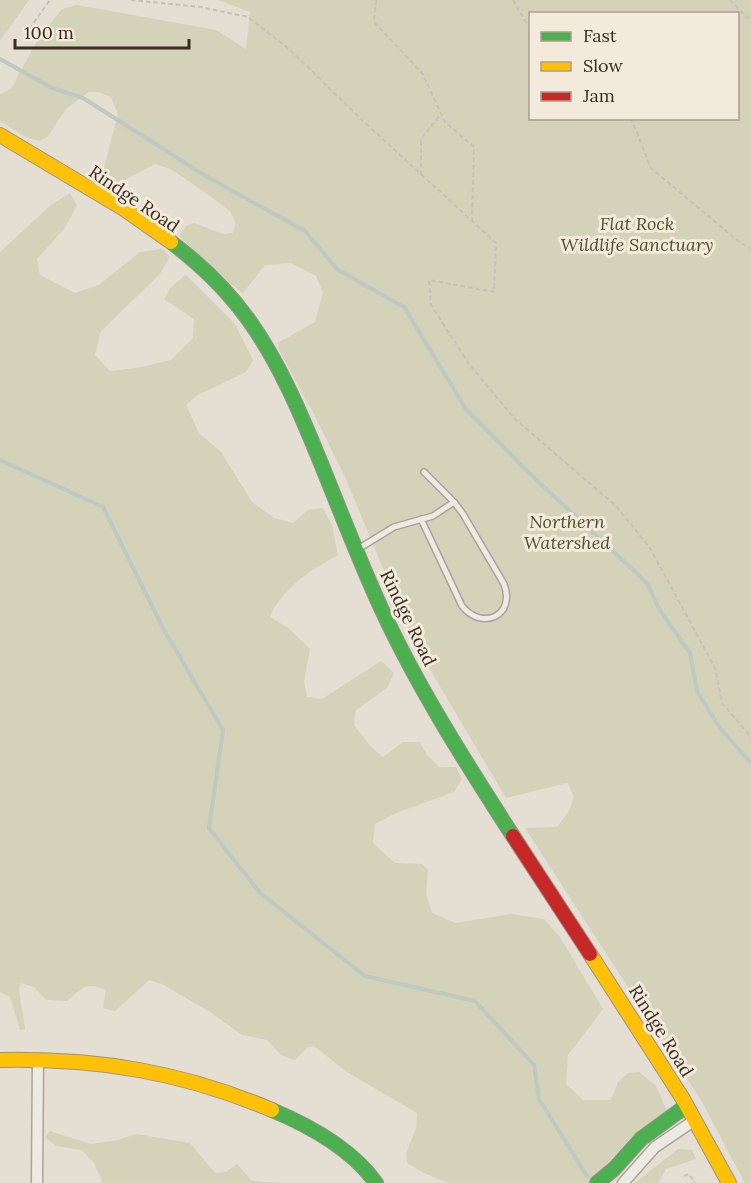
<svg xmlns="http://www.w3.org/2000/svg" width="751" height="1183" viewBox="0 0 751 1183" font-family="Lora,serif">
	<rect width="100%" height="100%" fill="#e4ded3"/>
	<path fill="#d4d2b8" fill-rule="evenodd" d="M0 0H29L0 41Z
		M218 0H751V1183H745L701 1100 525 828 557 827 569 811 574 797 568 783 506 798 439 685 407 626 345 477 315 416 279 350 278 343 315 322 323 293 316 276 291 263 265 265 243 293 229 283 179 236 186 226 194 223 223 234 233 233 236 223 230 211 189 181 170 169 155 164 111 187 96 180 104 167 118 114 111 97 98 92H89L67 108 47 137 39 141 26 137 0 121V94L11 89 37 41 62 9 77 5 216 30 246 49 250 12ZM530 14H738V118H530Z
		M70 193 77 206 64 229 37 259 40 275 75 293 99 285 140 252 162 249 170 257 159 275 101 331 95 355 110 371 136 368 171 360 193 338 194 319 164 299 171 287 186 275 235 324 253 360 246 372 196 396 186 405 199 433 221 452 252 502 274 518 293 523 308 510 323 508 332 525 338 555C312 569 281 589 270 617L288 628 310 649 304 681 307 697 322 699 381 661 394 673 387 688 356 710 354 725 371 747 383 757 403 742H420L427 755 439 767H456L462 779 454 792 396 813 375 824 373 843 395 863 422 864 428 870 426 894 432 913 456 923 511 914 544 919 560 937 603 1009 568 1055 566 1084 583 1100H611L618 1082 628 1073 639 1072 656 1086 667 1111 631 1138 589 1183H448L424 1173 407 1163 406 1154 416 1128 417 1113 347 1072 314 1046 308 1047 295 1060 281 1055 267 1040 242 1035 210 1012 162 984 149 980 115 1011 103 1008 106 990C86 981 82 988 67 1001L46 1000 34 987 21 983 19 990 25 1029 20 1030 10 997 0 992V252L51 205Z
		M50 1131 91 1144 118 1140 136 1134 190 1143 215 1173 226 1172 237 1164 252 1181 282 1183H100L102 1181 94 1163 82 1150 56 1146 45 1137Z
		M678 1149 692 1150 696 1159 666 1169 658 1183H635Z"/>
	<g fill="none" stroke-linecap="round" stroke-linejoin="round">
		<path stroke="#bdcac1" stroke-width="4" d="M0 59 52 88 83 98 209 178 305 231 338 270 404 307 466 409 529 473 647 583 659 609 690 653 697 691 720 728 751 763
			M0 460 103 507 165 632 223 730 209 828 260 893 365 976 475 1001 534 1065 539 1099 587 1176"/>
		<defs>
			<path id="lane" d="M421 519 462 606C482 631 516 616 504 584L463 514 454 502 424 472
				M358 549 394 527 433 516 454 502"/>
			<path id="street" d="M37 1183 38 1059
				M623 1183 655 1147 695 1120"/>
			<path id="fast" d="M171 242C200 264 227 290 248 319 279 362 300 412 320 461 340 510 359 560 381 608 418 688 466 763 513 836
				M272 1110C310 1126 352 1149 376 1183
				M597 1183 614 1169 641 1139 686 1106"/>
			<path id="slow" d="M0 135 124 209 171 242
				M590 954 683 1099 729 1183
				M0 1060C98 1058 182 1072 272 1110"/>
			<path id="jam" d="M513 836 590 954"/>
		</defs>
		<use href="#lane" stroke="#aaa49b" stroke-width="8"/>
		<use href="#street" stroke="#aaa49b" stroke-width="13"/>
		<use href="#fast" stroke="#9a938b" stroke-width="16"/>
		<use href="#slow" stroke="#9a938b" stroke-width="16"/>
		<use href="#jam" stroke="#9a938b" stroke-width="16"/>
		<path stroke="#c6c1ba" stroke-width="2" stroke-dasharray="4.5 3" stroke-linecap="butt" d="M131 0 200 7 248 17 289 49 363 121 496 243 494 292 429 280 431 305 469 364 515 419 616 506 650 548 715 668 722 703 751 737
			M376 0 374 22 422 73 445 122 474 147 472 221
			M513 0 530 29
			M730 0 751 21
			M25 35 50 0
			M631 118 651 168 738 241 751 249
			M421 175V139L441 114
			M684 1176 689 1174 695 1183"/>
		<use href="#lane" stroke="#ede9e3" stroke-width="5"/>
		<use href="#street" stroke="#ede9e3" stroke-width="10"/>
		<use href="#fast" stroke="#4caf50" stroke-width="14"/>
		<use href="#slow" stroke="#ffc107" stroke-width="14"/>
		<use href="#jam" stroke="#c62828" stroke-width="14"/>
	</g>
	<g text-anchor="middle" stroke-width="6" stroke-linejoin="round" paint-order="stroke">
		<g font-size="18" fill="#392c23" stroke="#f3eadb">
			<text transform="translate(134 199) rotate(34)" y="6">Rindge Road</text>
			<text transform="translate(408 618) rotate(64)" y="6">Rindge Road</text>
			<text transform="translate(661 1031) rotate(58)" y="6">Rindge Road</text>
		</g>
		<g font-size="18" font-style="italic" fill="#4d532c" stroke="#f3eadb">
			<text x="637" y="230">Flat Rock<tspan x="637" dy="21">Wildlife Sanctuary</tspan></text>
			<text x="567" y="528">Northern<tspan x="567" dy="21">Watershed</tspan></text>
		</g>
	</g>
	<rect x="529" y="12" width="210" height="108" fill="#f3eadb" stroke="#a99e91" stroke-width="1.5"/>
	<rect x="541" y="32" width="30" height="9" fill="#4caf50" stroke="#a99e91" stroke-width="1.5"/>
	<text x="583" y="42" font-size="18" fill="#392c23">Fast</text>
	<rect x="541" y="62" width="30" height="9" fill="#ffc107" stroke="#a99e91" stroke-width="1.5"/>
	<text x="583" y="72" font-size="18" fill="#392c23">Slow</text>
	<rect x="541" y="92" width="30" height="9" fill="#c62828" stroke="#a99e91" stroke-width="1.5"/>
	<text x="583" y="102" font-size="18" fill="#392c23">Jam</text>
	<path d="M15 39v9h174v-9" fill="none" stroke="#392c23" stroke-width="3"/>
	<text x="24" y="39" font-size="18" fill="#392c23" stroke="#f3eadb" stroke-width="4.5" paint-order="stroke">100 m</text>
</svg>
